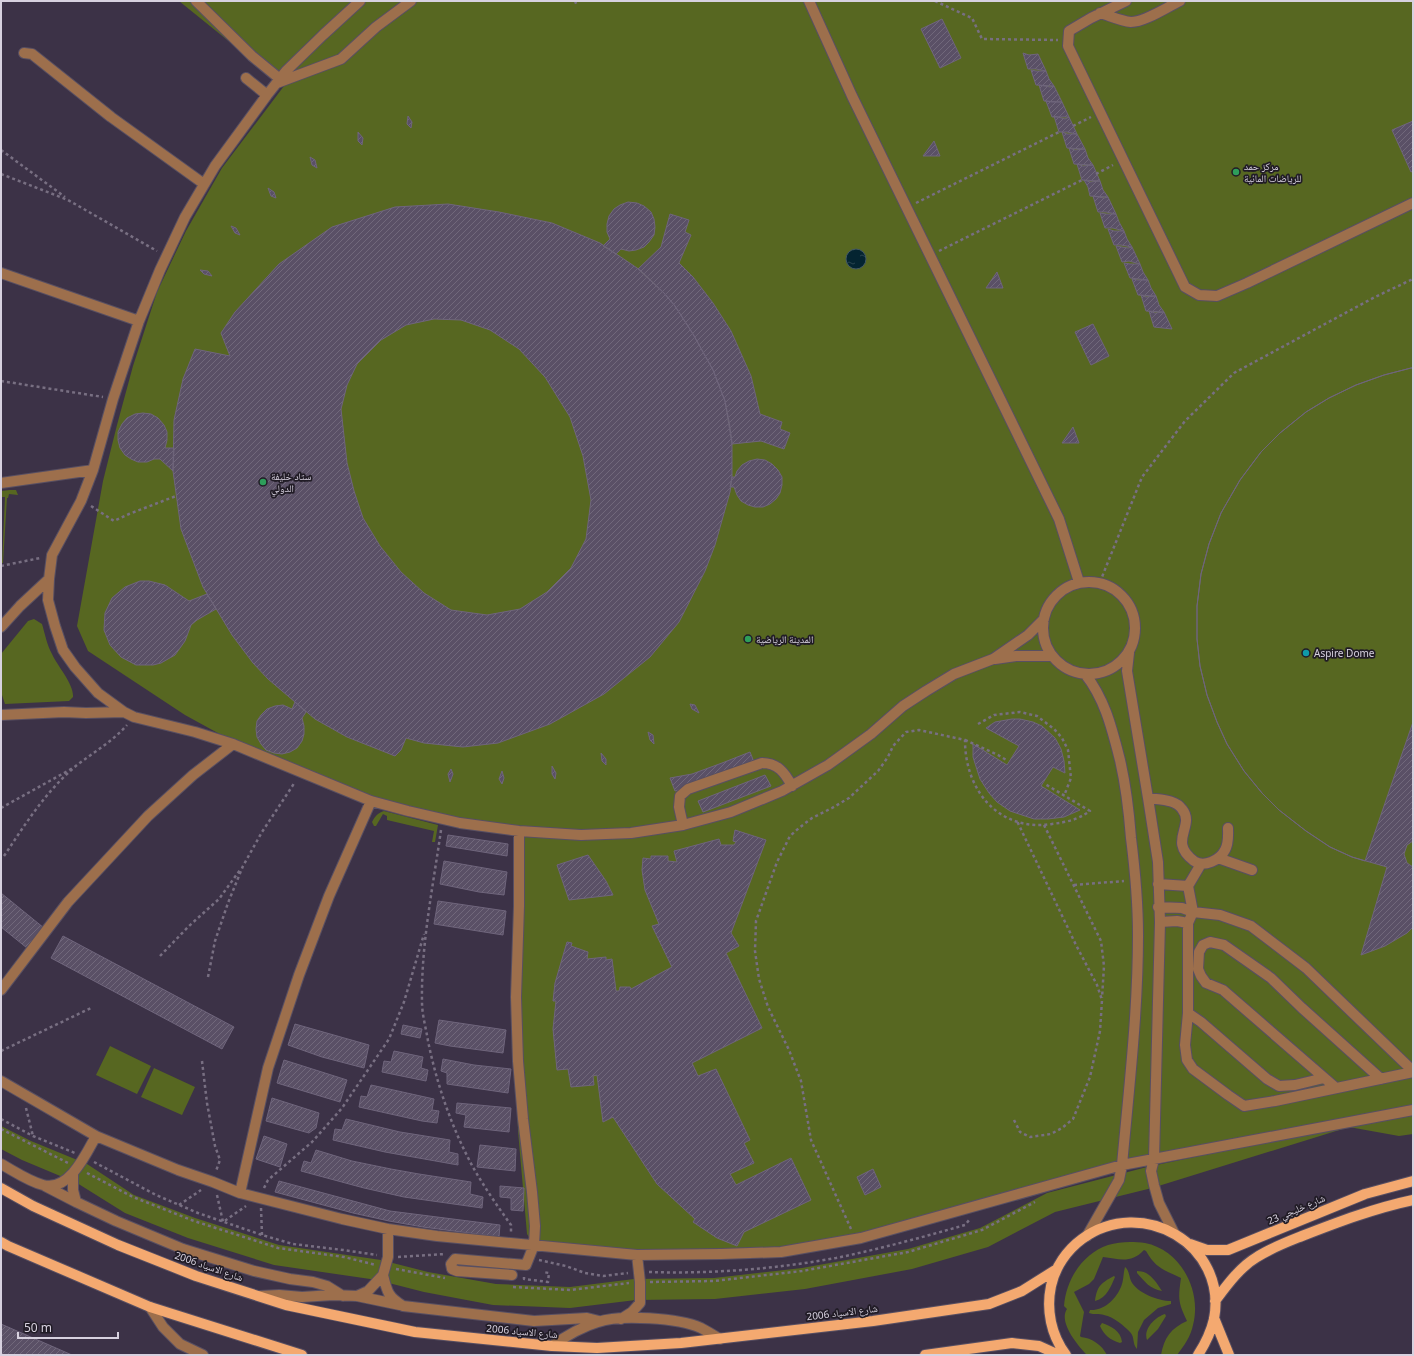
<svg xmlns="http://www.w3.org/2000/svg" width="1414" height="1356" viewBox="0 0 1414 1356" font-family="'Noto Sans','Noto Naskh Arabic',sans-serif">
	<defs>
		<pattern id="water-ripples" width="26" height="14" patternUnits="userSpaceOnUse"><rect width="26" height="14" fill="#042431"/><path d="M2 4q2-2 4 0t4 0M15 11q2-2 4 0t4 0" fill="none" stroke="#28434e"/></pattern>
		<pattern id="building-hatch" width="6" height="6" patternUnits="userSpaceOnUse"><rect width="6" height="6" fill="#5a5066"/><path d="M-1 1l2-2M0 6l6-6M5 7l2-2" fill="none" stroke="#71687b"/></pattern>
	</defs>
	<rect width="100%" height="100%" fill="#3c3247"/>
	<path fill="#576721" d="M179 1H1413V1110L1122 1165 965 1210 781 1252 637 1255 534 1245 527 1234 518 1131 515 1052 522 829 396 809 258 755 185 715 88 651 77 626 103 481 117 425 133 366 157 292 186 231 222 168 284 86Z
		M10 490H16L18 495 9 494 8 498H7L3 563H2L5 497H1V491Z
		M34 619 42 624C45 634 47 645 52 654 58 667 74 684 73 697L69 701 5 704 1 692V654L28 621Z
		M384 811 438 825 435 842H432L434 831 387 820V816L383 814 376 826H374L372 822C375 816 378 813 384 811Z
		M110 1046 151 1066 137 1094 96 1075Z
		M154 1068 195 1087 182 1115 141 1097Z
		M1413 1113V1134L1399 1136 1349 1127 1152 1188 1055 1212 988 1247 912 1269 805 1289 715 1299 636 1300 570 1308 493 1305 424 1292 377 1280 274 1265 188 1238 125 1213 77 1183 22 1160 1 1149V1126L31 1141 87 1164 134 1195 195 1218 279 1245 381 1260 428 1272 496 1284 570 1287 634 1279 714 1278 802 1268 908 1249 980 1228 1047 1193 1147 1167 1302 1134Z
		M1130 1242C1135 1242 1140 1242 1145 1243 1181 1250 1202 1291 1193 1325 1191 1336 1184 1346 1177 1355H1161C1164 1338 1171 1328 1187 1321 1178 1302 1178 1299 1181 1278 1165 1270 1156 1269 1146 1251L1144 1250C1131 1264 1119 1259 1103 1257L1094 1279 1089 1284 1074 1292 1084 1312 1080 1336 1081 1337C1092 1338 1102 1345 1107 1355H1087C1078 1346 1058 1322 1067 1309L1064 1306C1066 1280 1082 1254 1108 1245 1115 1243 1123 1242 1130 1242Z
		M1125 1267C1129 1270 1129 1276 1131 1281 1137 1293 1158 1301 1171 1301V1304L1158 1308 1144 1320 1138 1332 1137 1349C1132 1344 1135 1337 1130 1332 1123 1325 1114 1317 1104 1315 1099 1313 1094 1315 1089 1313L1090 1310C1103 1311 1115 1300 1120 1289 1124 1282 1123 1274 1125 1267Z
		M1137 1271C1150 1271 1156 1282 1162 1291 1150 1289 1145 1282 1137 1273Z
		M1114 1276 1115 1277C1111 1286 1107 1298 1095 1301 1097 1286 1101 1283 1114 1276Z
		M1165 1314 1166 1316 1158 1329 1147 1340C1143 1329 1155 1317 1165 1314Z
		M1102 1323C1111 1326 1121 1331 1122 1342L1120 1343C1110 1340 1104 1335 1100 1326Z"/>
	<path fill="url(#water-ripples)" stroke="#435865" d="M846 259a10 10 0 1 1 20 0a10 10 0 1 1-20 0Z"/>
	<path fill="url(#building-hatch)" stroke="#6f657c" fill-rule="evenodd" d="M942 19 961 58 940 68 921 29Z
		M1023 53 1029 55 1038 54 1046 71 1036 69H1028Z
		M1031 70 1036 71H1046L1049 79 1054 86 1036 85Z
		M1039 85 1050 87 1054 86 1062 102 1044 101Z
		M1046 101 1052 102H1062L1069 117H1052Z
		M408 116 412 122 411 128 407 124Z
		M1054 116 1065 119 1069 117 1077 134 1067 132H1059Z
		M1413 121V171L1411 172 1392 130Z
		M358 132 363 138 362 145 358 141Z
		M1062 132 1067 134H1077L1085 149 1067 148Z
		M934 141 940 156H923Z
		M1069 148 1075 150 1085 149 1088 158 1093 165 1074 164Z
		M310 157 315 160 317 168 312 165Z
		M1077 164 1083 166 1093 165 1100 181 1082 180Z
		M1084 180 1090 182 1100 181 1103 190 1108 197 1090 196 1088 187Z
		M268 188 274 192 276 198 271 196Z
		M1093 196 1104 198 1108 197 1116 214 1106 212H1098Z
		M628 202 637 203 644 206 651 212 654 219 655 227 654 235 649 242 644 247 636 250 629 251 621 249 616 254 603 246 610 239 607 232V224L609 216 614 209 620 205Z
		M448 204 499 212 552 223 600 243 640 270 664 293 675 306 693 334 713 370 725 401 729 421 732 442V477L730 492 715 545 705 571 679 622 650 657 604 694 550 724 498 743 463 747 424 743 406 738 401 750 395 756 347 737 315 719 268 679 253 663 232 635 203 587 181 529 173 471 174 420 183 379 195 349 230 356 221 333 235 312 279 264 332 227 395 207ZM434 319 461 320 490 330 519 349 545 377 570 417 583 456 591 500 586 539 571 568 547 592 520 609 487 615 451 610 424 593 401 572 380 546 363 518 354 491 347 463 341 409 347 385 357 364 381 340 406 325Z
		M1100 213 1106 214H1116L1119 222 1124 231 1113 228H1105Z
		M670 214 689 220 685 232 691 235 679 263 693 277 713 303 731 331 751 376 760 414 782 422 780 429 790 433 784 449 761 441 732 444 725 401 713 370 693 334 675 306 664 293 638 269 661 247Z
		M231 226 236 228 240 235 235 233Z
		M1108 229 1114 231H1124L1127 239 1132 247 1121 245H1114Z
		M1116 246 1128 248 1132 247 1140 264 1129 261 1122 262Z
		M1124 263 1130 264H1140L1143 272 1148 280 1130 278Z
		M200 270 208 271 212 276 204 274Z
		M997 272 1003 288H986Z
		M1132 279 1138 280H1148L1151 288 1156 296 1138 295Z
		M1141 295 1146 297 1156 296 1159 305 1164 312 1146 311Z
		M1149 311 1155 313 1164 312 1172 329 1154 327Z
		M1093 324 1109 356 1091 365 1075 332Z
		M1411 368H1413V722L1365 861 1352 857 1330 847 1306 831 1279 810 1262 793 1244 771 1227 744 1217 722 1207 695 1200 666 1197 639V606L1201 574 1209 544 1221 513 1240 480 1261 452 1280 433 1306 412 1329 398 1356 385 1384 375Z
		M1411 368H1413V927L1407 933 1385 946 1361 955 1387 867 1352 857 1330 847 1306 831 1279 810 1262 793 1244 771 1227 744 1217 722 1207 695 1200 666 1197 639V606L1201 574 1209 544 1221 513 1240 480 1261 452 1280 433 1306 412 1329 398 1356 385 1384 375Z
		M143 413 151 414 158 418 164 425 167 432V440L165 448H174L173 471 160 459H154L147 462H138L131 459 125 455 120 448 118 440V432L122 424 127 418 135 414Z
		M1073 427 1079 443H1062Z
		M757 459 765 460 772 464 778 470 782 477V485L780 493 776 499 770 504 763 507H755L748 505 741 501 737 495 734 487H730L732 477H735L737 471 742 465 749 461Z
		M140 581H149L165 585 189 601 207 594 216 609 197 620 191 625 185 641 175 655 161 663 153 665H136L121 657 110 645 104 630 105 613 112 598 125 587Z
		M295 702 306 712 302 718 304 726V734L302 741 297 748 290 752 282 754 274 753 266 750 261 744 257 737 256 729 257 721 261 715 267 709 275 706 283 705 292 709Z
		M690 704 695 705 699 713 692 709Z
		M1012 719H1020L1033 722 1042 726 1055 738 1061 749 1064 761 1065 773 1053 767 1041 786 1080 810 1064 817 1048 819H1034L1010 811 997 802 989 793 980 779 973 757V744L1007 765 1019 746 986 728 995 722Z
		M648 732 653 735 654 744 650 740Z
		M750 752 754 762 701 783 675 791 670 778 692 774 722 763Z
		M601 753 606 759V765L602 761Z
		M552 766 556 773 555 779 552 774Z
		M451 769 453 774 450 782 448 774Z
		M502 771 504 778 502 784 499 779Z
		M765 775 771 786 703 812 698 801Z
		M735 830 766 840 731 933 739 946 726 953 762 1028 692 1063 698 1076 716 1069 750 1140 744 1143 754 1163 730 1174 736 1185 791 1158 811 1200 744 1232 737 1246 717 1238 693 1222 695 1219 657 1184 613 1117 603 1122 597 1075 593 1076 594 1085 571 1087 568 1069 557 1070 553 1029 556 1001H553L555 983 567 942 572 943 571 946 588 952 587 959 606 957V960L612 959 616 991H619L620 987H630L631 989 672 967 652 926 659 924 645 890 642 870 643 858 651 859V856H668V861L677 862 674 851 719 839 721 845H734L736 842 733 841Z
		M448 835 508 844 507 856 446 846Z
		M1413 841V867L1407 863 1404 854 1407 845Z
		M588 855 606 881 613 895 569 900 557 865Z
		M444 861 507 872 504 895 479 892 440 884Z
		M1 893 44 928 27 948 1 927Z
		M438 901 506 911 503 935 434 924Z
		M63 936 234 1027 222 1049 51 958Z
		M439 1020 506 1030 503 1053 450 1046 435 1043Z
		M295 1024 369 1045 364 1068 322 1057 288 1045Z
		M403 1025 422 1029 420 1038 401 1034Z
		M394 1051 423 1057 421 1068 428 1070 426 1081 382 1072 384 1061 391 1062Z
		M443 1059 474 1065 511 1069 508 1093 447 1084V1073L441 1071Z
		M284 1060 347 1080 340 1102 277 1083Z
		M371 1085 434 1099 432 1110 439 1111 437 1123 422 1121 359 1107 361 1096 367 1097Z
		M272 1098 319 1113 316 1128 309 1133 266 1121Z
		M457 1103 511 1108 509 1132 464 1127 466 1115 456 1113Z
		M346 1119 400 1132 450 1140 449 1152 458 1154V1165L385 1152 333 1140 335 1129 342 1130Z
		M264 1136 287 1144 280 1167 256 1159Z
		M480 1145 516 1149 515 1171 477 1167Z
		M316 1150 352 1161 391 1169 419 1174 471 1182 470 1194 483 1197 482 1208 404 1197 364 1188 301 1171 304 1161 311 1163Z
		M873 1169 881 1187 865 1195 857 1177Z
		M279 1181 390 1211 500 1225 499 1237 423 1227 389 1221 353 1213 275 1192Z
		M500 1186 524 1188 523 1211 511 1210V1198L500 1197Z
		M1 1324 72 1355H1Z"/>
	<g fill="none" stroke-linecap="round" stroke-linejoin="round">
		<defs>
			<path id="minor" d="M196 1 252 56 280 79
				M360 1 323 35 286 71 267 95 215 166 185 217 160 270 139 321 113 399 93 470 81 501 52 555 49 579 48 600 55 626 63 650 75 667 98 693 124 712 134 717 195 732 233 744 371 801 408 811 460 823 519 831 581 835 631 833 683 825 731 812 782 791 828 765 871 734 903 706 926 691 954 674 993 659 1028 635 1044 619
				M809 1 852 96 1059 519 1079 582
				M1126 1 1091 18 1069 31 1068 46 1185 287 1199 295 1217 296 1247 283 1413 203
				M1100 13C1110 16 1121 21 1131 22 1145 22 1167 7 1180 1
				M24 53 32 54 111 117 204 184
				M246 78 267 95
				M277 83 341 59 376 27 411 1
				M1 273 139 321
				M1 483 93 470
				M1043 628a46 46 0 1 1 92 0a46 46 0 1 1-92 0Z
				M1 627 20 606 49 579
				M1129 653 1127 671 1148 798 1158 862 1160 922 1154 1159 1151 1171 1154 1185 1159 1203 1174 1233
				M995 659 1016 656H1052
				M1085 674C1105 699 1112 729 1120 760 1126 786 1129 812 1131 838 1135 870 1138 903 1138 935 1138 1012 1129 1088 1122 1165L1119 1180 1087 1236
				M1 715 64 712 86 713 124 712
				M1148 798C1160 800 1175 799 1182 809 1196 826 1167 841 1194 861 1204 868 1220 860 1225 850 1229 843 1228 835 1228 828
				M683 825 679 807 680 796 688 789 762 763C778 763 785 773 792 786
				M1218 858 1252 870
				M1158 884 1188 886 1193 912 1182 908 1158 907
				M1188 886 1201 864
				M1160 922 1177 921 1188 923V1013L1185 1045 1187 1060 1193 1069 1228 1095 1244 1106 1275 1101 1413 1072
				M1188 923 1193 912 1220 915 1251 926 1306 968 1413 1071
				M1 990 68 902 148 816 193 775 233 744
				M1188 1013 1201 1022 1267 1079 1279 1086 1295 1085 1324 1078
				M1 1081 96 1136 178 1170 213 1182 240 1193 342 1219 388 1229 437 1236 637 1255 721 1254 781 1252 861 1238 1122 1165 1413 1110
				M1336 1088 1223 990 1206 983 1201 976 1198 969 1199 952 1203 945 1210 942 1224 945 1271 978 1302 1008 1381 1079
				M1 1164C14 1171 28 1181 43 1185 69 1192 86 1154 96 1136
				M73 1174V1190L76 1202 116 1221 183 1249 254 1271 290 1279 313 1282 327 1286 343 1296
				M45 1186 76 1202
				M240 1193 268 1068 299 975 329 896 371 801
				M383 1275C387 1292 388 1297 403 1306L534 1321 587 1318 599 1321
				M512 1275 457 1271 452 1269 451 1264 455 1259 526 1265 534 1245 535 1226 532 1192 523 1119 518 1061 516 997 519 906V831
				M260 1296 279 1295 302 1297 333 1295 357 1296 368 1291 383 1275 388 1257V1229
				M357 1296 400 1305
				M150 1307 163 1327 180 1344 203 1355
				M621 1319 632 1312 640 1303V1282L637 1255
				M552 1346C566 1336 581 1327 598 1322 620 1314 679 1318 701 1328 707 1331 713 1335 720 1339"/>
			<path id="major" d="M1 1188 33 1206 118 1245 196 1276 286 1305 415 1332 552 1346 597 1348 681 1343 873 1321 989 1304 1022 1291 1057 1269
				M1 1242 8 1246 150 1307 302 1355
				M1190 1244 1207 1250H1228L1365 1194 1413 1181
				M1215 1301C1227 1285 1240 1267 1257 1257 1271 1248 1287 1242 1302 1236 1338 1222 1375 1208 1413 1200
				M1214 1318 1229 1355
				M925 1355 1012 1343 1039 1346 1059 1355
				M1066 1355C1051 1335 1046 1310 1051 1286 1055 1267 1067 1250 1082 1239 1142 1195 1228 1245 1214 1319 1211 1332 1205 1344 1198 1355"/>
		</defs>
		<use href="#minor" stroke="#584f62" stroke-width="12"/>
		<use href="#major" stroke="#584f62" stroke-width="12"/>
		<path stroke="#786f82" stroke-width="2.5" stroke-dasharray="3 3" stroke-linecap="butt" d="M575 1 577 6
			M594 1V2
			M935 1 972 18 982 39 1058 40
			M1073 126 1091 117
			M1 150 65 197
			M1 174 68 200 157 251
			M1096 174 1113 165
			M916 203 1059 132
			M939 251 1082 180
			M1 381 103 397
			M91 506 114 521 129 514 176 496
			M1 566 40 558
			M1100 582 1142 477 1185 421 1234 373 1375 297 1413 279
			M978 724 994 715 1020 712 1037 716 1054 729 1062 738 1068 750 1071 778 1064 796
			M965 740 998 755 1008 761
			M1 808 73 768
			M1044 825 1101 941 1104 966 1102 998
			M441 830C433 887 421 944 422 1002 422 1015 426 1028 428 1041 437 1085 452 1129 474 1169 485 1188 498 1207 511 1225V1233
			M4 856C26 823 46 791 77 765 94 752 113 741 127 725
			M1074 885 1124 881
			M160 956 189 926 219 899 240 870
			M208 977 215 941 228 903 243 866 262 832 295 782
			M1 1051 91 1008
			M202 1061 207 1103 215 1146 220 1160 216 1171
			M26 1108 33 1136
			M1 1119 33 1136 75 1153
			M1014 1120 1020 1132 1030 1137 1051 1134 1062 1128 1073 1119 1090 1077 1100 1031 1102 1000 1097 985 1076 945 1017 821
			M1 1129 68 1163
			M94 1162 156 1195 198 1213 262 1235 293 1244 343 1250 377 1255
			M87 1173 133 1197 194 1221 278 1248 344 1257 376 1265
			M264 1188 268 1180 312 1142 342 1108 389 1039 404 1002 424 934
			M217 1195 223 1222 246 1206
			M179 1205 201 1190
			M261 1208 262 1235
			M851 1229 811 1140 801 1081 789 1050 768 1007 759 979 755 951 756 921 777 862 790 836 799 828 812 818 832 808 849 798 878 771 888 757 893 746 906 732 919 730 965 740C965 791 999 832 1052 824 1067 822 1077 820 1090 811L1045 784
			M398 1257 445 1254
			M539 1260 566 1266 585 1273 603 1276 628 1273
			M396 1269 445 1278
			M649 1272C711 1274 775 1269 836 1258 880 1249 923 1237 965 1225L970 1219
			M524 1277V1279L548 1282 549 1273 543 1272
			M650 1282 714 1281 802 1271 908 1252 982 1230 1035 1202
			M513 1287 570 1290 629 1283"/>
		<use href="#minor" stroke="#9d6f4c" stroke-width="10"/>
		<use href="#major" stroke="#f4a970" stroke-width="10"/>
	</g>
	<g fill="#2e9e5b" stroke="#211c26" stroke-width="1.5">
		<circle cx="1236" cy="172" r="4"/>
		<circle cx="263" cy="482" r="4"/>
		<circle cx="748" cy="639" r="4"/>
	</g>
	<circle fill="#0f9aa8" stroke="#211c26" stroke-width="1.5" cx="1306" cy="653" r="4"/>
	<g text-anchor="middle" stroke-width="3.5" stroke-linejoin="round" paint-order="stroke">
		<g font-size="10" fill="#d7d1df" stroke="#211c26" text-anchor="start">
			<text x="1244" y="170">مركز حمد<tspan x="1244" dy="12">للرياضات المائية</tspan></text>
			<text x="271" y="480">ستاد خليفة<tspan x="271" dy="12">الدولي</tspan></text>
			<text x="756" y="643">المدينة الرياضية</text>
			<text x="1314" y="657">Aspire Dome</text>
		</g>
		<g font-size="10" fill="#d7d1df" stroke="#211c26">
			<text transform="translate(1296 1209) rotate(-23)" y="4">شارع خليجي 23</text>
			<text transform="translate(209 1266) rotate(19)" y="4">شارع الاسياد 2006</text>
			<text transform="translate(842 1312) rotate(-7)" y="4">شارع الاسياد 2006</text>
			<text transform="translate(522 1331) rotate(5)" y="4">شارع الاسياد 2006</text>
		</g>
	</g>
	<rect width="1414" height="1356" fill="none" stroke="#d7d1df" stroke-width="4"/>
	<path d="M18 1332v6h100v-6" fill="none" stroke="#d7d1df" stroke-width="2"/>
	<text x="24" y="1332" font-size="12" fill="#d7d1df" stroke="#211c26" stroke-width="3" paint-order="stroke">50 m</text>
</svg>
